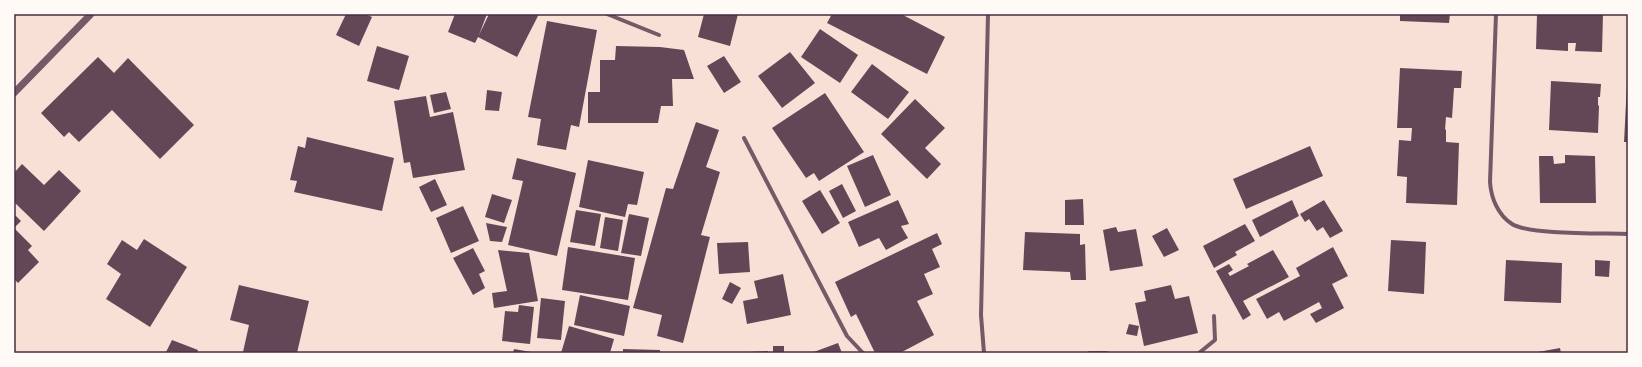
<svg xmlns="http://www.w3.org/2000/svg" width="1642" height="367" viewBox="0 0 1642 367" font-family="'DM Sans',sans-serif">
	<rect width="100%" height="100%" fill="#f7e1d7"/>
	<path fill="#644757" d="M346 14H365L372 17 359 46 336 35Z
		M455 14H487L479 35 489 14H539L517 57 478 37 475 43 448 32Z
		M704 14H738L730 46 698 37Z
		M832 14H901L945 37 927 74 827 23Z
		M1400 14H1450L1449 23 1400 21Z
		M1537 14H1603L1602 52 1575 51 1576 43H1568V51L1536 49Z
		M547 21 597 30 579 127 571 125 566 150 537 145 541 119 528 117Z
		M820 29 858 55 840 83 801 57Z
		M377 46 409 56 399 90 367 81Z
		M616 46 660 47 684 50 694 79H672L673 106H661L658 123H588V92H600V60H615Z
		M790 52 815 83 782 108 758 76Z
		M724 56 741 82 724 93 707 66Z
		M98 57 114 73 128 58 194 125 160 159 112 110 79 142 69 132 64 137 41 113Z
		M872 64 909 92 888 119 851 92Z
		M1400 68 1462 71 1461 88H1454L1452 118 1446 117 1445 130 1446 129V142L1459 143 1457 205 1406 203 1407 177 1397 176 1399 140 1411 141 1412 128H1397Z
		M1551 81 1601 84 1600 97H1598V105L1599 106 1598 133 1549 130Z
		M1627 84H1628V142H1624Z
		M487 90 502 92 499 111 485 110Z
		M446 92 451 109 434 113 430 95Z
		M825 93 864 152 819 181 814 173 806 178 772 128Z
		M426 96 430 117 453 112 465 170 413 178 410 162 404 163 394 101Z
		M915 99 945 128 925 148 941 164 927 179 881 134Z
		M696 122 719 130 706 167 720 172 701 235 710 237 683 343 657 336 662 315 633 308 666 188 673 189Z
		M307 137 394 158 382 211 294 192 297 181 290 180 298 146 305 148Z
		M1310 146 1323 176 1246 209 1233 179Z
		M873 155 891 195 865 207 847 166Z
		M1565 155 1595 156 1596 203H1540L1539 156H1553L1554 164 1565 163Z
		M517 158 576 173 557 256 508 245 523 181 512 179Z
		M588 160 644 172 637 205 628 204 625 217 579 207Z
		M22 164 44 185 59 170 81 191 44 231 14 202V173Z
		M435 179 447 205 431 212 419 187Z
		M842 184 856 211 843 218 829 191Z
		M820 190 840 223 822 234 802 201Z
		M492 194 512 200 504 223 485 217Z
		M1083 199 1084 225H1065V200Z
		M898 200 909 224 901 226 908 238 886 250 879 238 859 247 848 222Z
		M1292 200 1299 216 1260 237 1252 220Z
		M1324 200 1343 231 1330 238 1323 227 1317 231 1309 219 1305 222 1300 214Z
		M463 206 479 241 451 253 436 218Z
		M576 210 601 214 595 246 570 242Z
		M14 214 21 221 14 228Z
		M629 214 649 218 641 256 621 253Z
		M605 217 623 220 618 251 600 248Z
		M486 223 507 227 502 242 490 241Z
		M1245 224 1255 241 1235 252 1237 255 1214 268 1203 246Z
		M1116 227 1118 232 1136 229 1143 266 1110 271 1103 230Z
		M1167 228 1179 250 1164 257 1152 236Z
		M15 229 32 246 28 250 39 262 18 283 14 279Z
		M1025 232 1080 234V245L1085 244 1086 280H1071L1070 272 1023 270Z
		M937 233 942 244 932 249 940 267 924 274 933 294 917 301 934 335 900 353H875L856 314 851 317 835 282Z
		M144 239 187 267 150 327 106 299 121 274 107 264 122 240 137 250Z
		M1391 240 1426 242 1424 294 1388 291Z
		M748 242 750 272 719 274 717 243Z
		M568 247 635 258 628 300 562 290Z
		M1333 247 1348 276 1332 284 1344 308 1316 323 1310 314 1322 308 1319 302 1284 321 1279 312 1267 319 1256 299 1300 276 1296 268Z
		M473 248 485 271 479 274 485 288 473 295 453 258Z
		M498 250 529 253 538 301 494 308 492 293 507 291Z
		M1273 250 1289 277 1243 301 1251 315 1243 320 1216 271 1229 264 1233 270 1228 273 1230 276 1249 266 1247 264Z
		M1506 260 1562 263 1561 303 1504 301Z
		M1595 260 1610 261 1609 277 1595 276Z
		M783 274 791 315 747 324 743 301 758 298 754 281Z
		M730 282 741 288 732 304 722 299Z
		M239 285 309 301 297 353 243 352 249 325 230 320Z
		M1171 285 1175 299 1189 296 1198 333 1144 346 1135 303 1146 301 1144 291Z
		M580 295 630 306 624 336 574 325Z
		M541 298 565 301 561 340 537 338Z
		M519 305 534 307 530 344 502 341 505 311 518 312Z
		M1129 324 1139 326 1137 336 1126 334Z
		M569 326 614 339 610 353H561Z
		M172 340 198 350 197 353 166 352Z
		M838 343 842 353H811Z
		M773 346H784V353H773Z
		M1560 348 1561 353H1538V352Z
		M514 349 531 352V353H513Z
		M623 349 660 350V353H623Z
		M768 351V353H748V352Z"/>
	<g fill="none" stroke-linecap="round" stroke-linejoin="round">
		<path stroke="#755966" stroke-width="4" d="M607 14 659 35
			M1496 14 1490 182C1491 198 1498 215 1512 224 1530 235 1604 233 1628 234
			M744 138 847 336 863 353
			M984 353 981 315 988 14
			M1089 353H1107
			M1199 353 1215 340 1214 316"/>
		<path stroke="#755966" stroke-width="7" d="M14 93 91 14"/>
	</g>
	<rect width="1642" height="367" fill="none" stroke="#fffaf5" stroke-width="30"/>
	<rect x="15" y="15" width="1612" height="337" fill="none" stroke="#4a2c40" stroke-width="1.5"/>
</svg>
